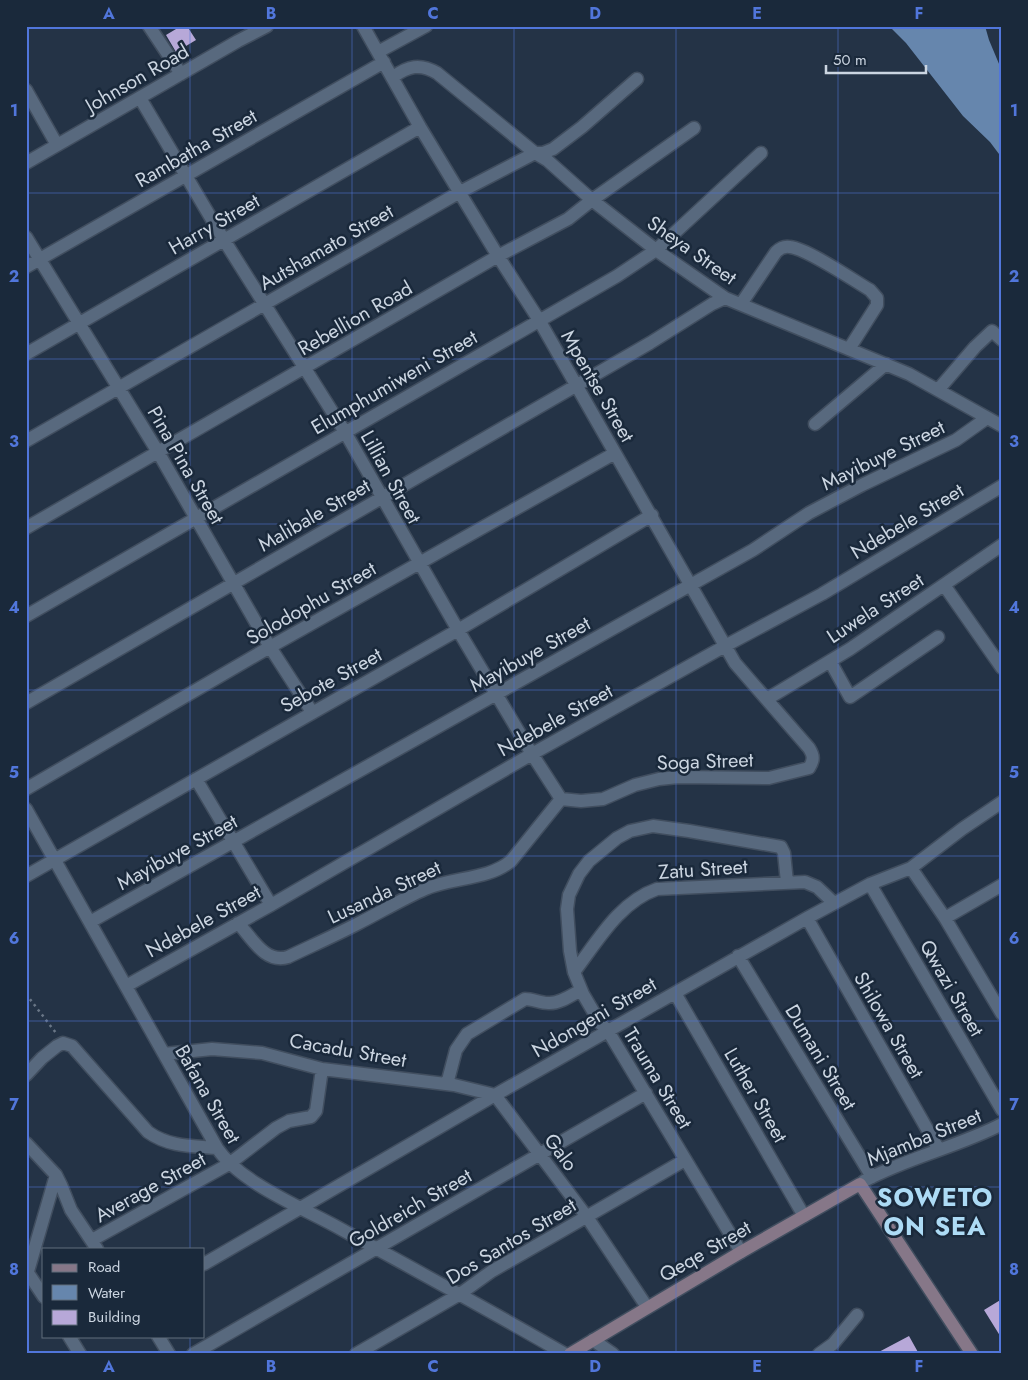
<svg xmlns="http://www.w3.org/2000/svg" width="1028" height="1380" viewBox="0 0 1028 1380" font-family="Jost,sans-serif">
	<rect width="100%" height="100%" fill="#243346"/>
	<path fill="#6686ad" d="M889 26H985L989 40 1002 71V158L990 142 963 116 906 43Z"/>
	<path fill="#b7a8d8" d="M181 26H187L196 40 176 52 166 35Z
		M1002 1299V1339L984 1310Z
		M909 1336 919 1354H875Z"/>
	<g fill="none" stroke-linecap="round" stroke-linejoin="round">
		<defs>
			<path id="street" d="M149 26 181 74
				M363 26 420 127 498 256 539 320 735 663 809 748C814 756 814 760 809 768L769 778 678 777 659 779 635 785 603 799 581 801 561 799
				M378 52 426 26
				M393 77C408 66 420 63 437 73L535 153 547 160 592 200 656 250 725 298 909 374 1002 426
				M26 90 57 145
				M140 98 224 240 345 432 458 630 532 754 561 799
				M26 163 238 41 267 26
				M26 237 158 452 270 647 312 712
				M26 267 384 62
				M741 304 776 252C780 248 785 246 790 247 808 249 853 280 870 290L877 298V305L849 349
				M26 354 420 127
				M938 390 975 347 992 331 1002 340
				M815 424 886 364
				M26 441 460 192 535 153H543L553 149 582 127 637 79
				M26 528 498 256 568 219 592 200 694 128
				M944 585 1002 668
				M26 616 617 276 656 250 761 153
				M830 661 850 697 938 637
				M767 699 850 649 1002 545
				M26 703 650 343 712 304 725 298
				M196 779 271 905
				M26 789 270 647 615 453
				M26 809 217 1148C240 1183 303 1208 339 1228 415 1270 491 1311 565 1354
				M911 868 945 918 1002 1014
				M26 876 458 630 652 515
				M870 884 1002 1110
				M807 918 939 1150
				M945 918 1002 885
				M90 922 753 550 809 513 862 485 956 440 987 418
				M238 923C252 938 265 964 288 957 311 946 334 936 357 924 379 913 402 899 425 889 453 877 488 880 511 861L561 799
				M738 956 872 1177
				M574 972C597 942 619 902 657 889L805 882 817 887 834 903
				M126 986 271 905 532 754 725 646 822 594 1002 486
				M675 993 804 1216
				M164 1054 212 1049 262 1053 322 1069 454 1085 495 1095 587 1217 647 1307
				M26 1075 42 1058 57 1046 63 1043 72 1046 148 1132C169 1147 192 1146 217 1148
				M447 1084 456 1050 467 1034 525 999C533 999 540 1003 548 1003 559 1004 572 995 581 990
				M26 1143 56 1175 61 1185 71 1210 97 1249
				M864 1181C908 1157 958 1147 1002 1124
				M92 1240 229 1164 276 1128 289 1121 311 1117 316 1111 322 1069
				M741 1252 608 1031 600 1023 583 994 574 972 570 951 567 909 569 895 579 874 589 861 617 838 630 831 653 826 689 831 781 847 784 853 787 882
				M204 1264 495 1095 807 918 870 884 911 868 962 829 1002 802
				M28 1273 44 1297
				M26 1278 56 1175
				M69 1336 80 1354
				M158 1336 169 1354
				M593 1340 613 1354
				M193 1354 646 1093
				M356 1354 460 1294 492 1271 685 1160
				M819 1354 833 1344 857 1315"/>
			<path id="secondary" d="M570 1354 741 1252 860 1184 972 1354"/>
		</defs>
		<use href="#street" stroke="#414e5f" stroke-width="15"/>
		<use href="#secondary" stroke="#414e5f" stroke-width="15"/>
		<path stroke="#697686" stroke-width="2.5" stroke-dasharray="2.5 4" stroke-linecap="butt" d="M1001 26 1002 29
			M26 994 56 1033"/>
		<use href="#street" stroke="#58697e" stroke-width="12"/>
		<use href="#secondary" stroke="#867788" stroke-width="12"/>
	</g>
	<path fill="none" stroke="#5176db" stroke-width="1" stroke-opacity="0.55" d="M190 26V1249M352 26V1354M514 26V1354M676 26V1354M838 26V1354M26 193H1002M26 359H1002M26 524H1002M26 690H1002M26 856H1002M26 1021H1002M26 1187H1002M190 1336V1354"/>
	<g text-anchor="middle" stroke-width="5" stroke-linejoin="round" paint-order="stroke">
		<g font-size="20" fill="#cbd5e1" stroke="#1a293b">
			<text transform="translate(137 78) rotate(-30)" y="7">Johnson Road</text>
			<text transform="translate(196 148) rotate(-30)" y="7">Rambatha Street</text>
			<text transform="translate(214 224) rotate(-30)" y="7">Harry Street</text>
			<text transform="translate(326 247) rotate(-30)" y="7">Autshamato Street</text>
			<text transform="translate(692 250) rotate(35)" y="7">Sheya Street</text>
			<text transform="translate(355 318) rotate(-30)" y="7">Rebellion Road</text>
			<text transform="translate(394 382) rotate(-30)" y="7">Elumphumiweni Street</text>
			<text transform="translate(598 386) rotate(60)" y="7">Mpentse Street</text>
			<text transform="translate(883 455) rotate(-26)" y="7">Mayibuye Street</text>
			<text transform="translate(186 465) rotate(60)" y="7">Pina Pina Street</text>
			<text transform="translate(391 477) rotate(61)" y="7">Lillian Street</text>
			<text transform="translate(314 515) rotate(-30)" y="7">Malibale Street</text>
			<text transform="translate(907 521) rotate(-31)" y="7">Ndebele Street</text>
			<text transform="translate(311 603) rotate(-30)" y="7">Solodophu Street</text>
			<text transform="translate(875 608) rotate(-33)" y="7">Luwela Street</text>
			<text transform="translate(530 654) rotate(-29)" y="7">Mayibuye Street</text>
			<text transform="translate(331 680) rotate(-29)" y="7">Sebote Street</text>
			<text transform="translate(555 720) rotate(-29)" y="7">Ndebele Street</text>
			<text transform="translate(705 761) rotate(-2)" y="7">Soga Street</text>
			<text transform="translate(177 852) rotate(-29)" y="7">Mayibuye Street</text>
			<text transform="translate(703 869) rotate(-4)" y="7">Zatu Street</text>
			<text transform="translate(384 892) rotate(-25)" y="7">Lusanda Street</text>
			<text transform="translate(203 921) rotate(-29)" y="7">Ndebele Street</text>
			<text transform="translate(952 988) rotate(60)" y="7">Qwazi Street</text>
			<text transform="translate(594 1017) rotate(-30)" y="7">Ndongeni Street</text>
			<text transform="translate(889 1025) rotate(60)" y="7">Shilowa Street</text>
			<text transform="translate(348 1050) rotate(10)" y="7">Cacadu Street</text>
			<text transform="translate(821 1057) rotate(59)" y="7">Dumani Street</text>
			<text transform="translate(658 1078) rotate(59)" y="7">Trauma Street</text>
			<text transform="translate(208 1094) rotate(60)" y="7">Bafana Street</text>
			<text transform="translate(756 1095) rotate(60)" y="7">Luther Street</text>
			<text transform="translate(924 1137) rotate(-22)" y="7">Mjamba Street</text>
			<text transform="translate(561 1152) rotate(53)" y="7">Galo</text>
			<text transform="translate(150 1187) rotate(-29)" y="7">Average Street</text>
			<text transform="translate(410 1208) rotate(-30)" y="7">Goldreich Street</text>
			<text transform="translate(511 1241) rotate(-31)" y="7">Dos Santos Street</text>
			<text transform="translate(705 1251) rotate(-30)" y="7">Qeqe Street</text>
		</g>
		<g font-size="25" font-weight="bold" letter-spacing="1" fill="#addbf5" stroke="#1a293b">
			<text x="935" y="1206">SOWETO<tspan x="935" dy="29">ON SEA</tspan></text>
		</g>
	</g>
	<rect width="1028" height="1380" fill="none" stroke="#1a293b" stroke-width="55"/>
	<rect x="42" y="1248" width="162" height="90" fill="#1a293b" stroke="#616e7d"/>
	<rect x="52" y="1264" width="25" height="8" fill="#867788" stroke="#616e7d"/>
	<text x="88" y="1272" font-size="15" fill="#cbd5e1">Road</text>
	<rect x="52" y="1285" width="25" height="15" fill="#6686ad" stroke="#616e7d"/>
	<text x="88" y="1298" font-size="15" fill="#cbd5e1">Water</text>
	<rect x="52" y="1310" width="25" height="15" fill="#b7a8d8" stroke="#616e7d"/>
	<text x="88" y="1322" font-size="15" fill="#cbd5e1">Building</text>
	<path d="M826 65v8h100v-8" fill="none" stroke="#cbd5e1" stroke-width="2.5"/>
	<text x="833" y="65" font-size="15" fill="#cbd5e1" stroke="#1a293b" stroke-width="4" paint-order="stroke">50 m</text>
	<rect x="28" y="28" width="972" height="1324" fill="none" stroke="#5176db" stroke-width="2"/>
	<g font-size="16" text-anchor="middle" font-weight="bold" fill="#5176db">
		<text x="109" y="19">A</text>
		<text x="271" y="19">B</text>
		<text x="433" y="19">C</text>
		<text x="595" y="19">D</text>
		<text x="757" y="19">E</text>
		<text x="919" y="19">F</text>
		<text x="14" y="116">1</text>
		<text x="1014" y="116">1</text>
		<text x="14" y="282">2</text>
		<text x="1014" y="282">2</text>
		<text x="14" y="447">3</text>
		<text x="1014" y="447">3</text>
		<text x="14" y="613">4</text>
		<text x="1014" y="613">4</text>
		<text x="14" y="778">5</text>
		<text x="1014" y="778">5</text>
		<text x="14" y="944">6</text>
		<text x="1014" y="944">6</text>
		<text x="14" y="1110">7</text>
		<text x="1014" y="1110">7</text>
		<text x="14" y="1275">8</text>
		<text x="1014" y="1275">8</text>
		<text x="109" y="1372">A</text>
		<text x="271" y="1372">B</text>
		<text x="433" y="1372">C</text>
		<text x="595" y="1372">D</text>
		<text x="757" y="1372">E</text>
		<text x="919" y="1372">F</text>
	</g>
</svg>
